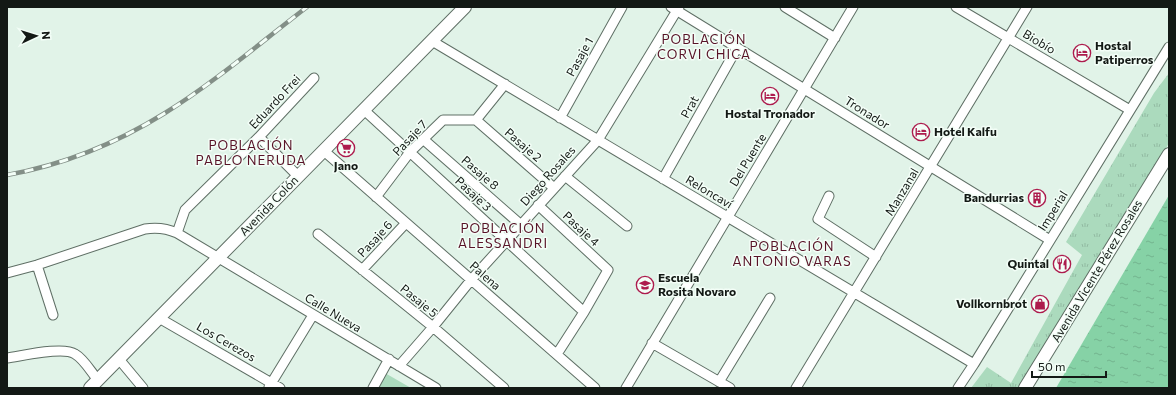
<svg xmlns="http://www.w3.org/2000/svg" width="1176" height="395" viewBox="0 0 1176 395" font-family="Commissioner,sans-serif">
	<defs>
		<pattern id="grass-tufts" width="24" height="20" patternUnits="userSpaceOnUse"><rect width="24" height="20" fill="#abdabd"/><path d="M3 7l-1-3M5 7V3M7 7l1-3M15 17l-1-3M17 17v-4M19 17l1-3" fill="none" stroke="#92baa2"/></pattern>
		<pattern id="water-ripples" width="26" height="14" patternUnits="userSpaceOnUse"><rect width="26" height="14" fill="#86d2a6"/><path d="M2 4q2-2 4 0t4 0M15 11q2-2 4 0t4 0" fill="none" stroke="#73b48e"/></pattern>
	</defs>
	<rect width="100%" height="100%" fill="#e1f3e8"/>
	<path fill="url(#grass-tufts)" d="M1169 73V143L1021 388H971L987 367 1011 383 1082 255 1066 242 1154 93Z"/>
	<path fill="#abdabd" d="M385 373 411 388H377Z"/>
	<path fill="url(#water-ripples)" d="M1169 195V388H1056Z"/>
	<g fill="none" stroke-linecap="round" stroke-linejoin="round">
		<defs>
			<path id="minor" d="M671 7 1050 240
				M785 7 835 38
				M956 7 1130 110
				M432 41 974 364
				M364 110 584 312
				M560 118 622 7
				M476 120 554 188
				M259 137 298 176
				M423 139 521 225
				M324 151 595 388
				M565 176 627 226
				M663 179 737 48
				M829 196 818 219 876 257
				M376 197 410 152 443 120H476L505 84
				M538 205 608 270 584 312 557 354
				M177 233 185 210 259 137 314 78
				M318 234 433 327 504 388
				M37 265 53 315
				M362 270 406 223
				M7 273 37 265 145 229C157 227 166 228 177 233L436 388
				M159 318 280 388
				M652 343 730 388
				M7 358C22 356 63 346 75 354 84 359 91 372 98 380
				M118 358 143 388
				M399 366 433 327 471 280 598 140 679 7
				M719 382 770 298
				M269 387 313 315
				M373 388 389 359
				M626 388 853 7
				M796 388 1027 7
				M958 388 974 364 1169 47"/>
			<path id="major" d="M90 388 465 7
				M1025 388 1169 154"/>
		</defs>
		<use href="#minor" stroke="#5f6f65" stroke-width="11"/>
		<use href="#major" stroke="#5f6f65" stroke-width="14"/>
		<use href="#minor" stroke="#fff" stroke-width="9"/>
		<use href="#major" stroke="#fff" stroke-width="12"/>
		<defs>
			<path id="rail" d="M7 175C63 165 117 143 165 113 215 82 260 43 307 7"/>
		</defs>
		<use href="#rail" stroke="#838f87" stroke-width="4.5"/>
		<use href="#rail" stroke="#f3fef7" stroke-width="3" stroke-dasharray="9" stroke-linecap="butt"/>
	</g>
	<defs>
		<symbol id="hotel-ring" viewBox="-11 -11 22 22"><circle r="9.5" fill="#f3fef7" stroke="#ad1b4d" stroke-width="1.5"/><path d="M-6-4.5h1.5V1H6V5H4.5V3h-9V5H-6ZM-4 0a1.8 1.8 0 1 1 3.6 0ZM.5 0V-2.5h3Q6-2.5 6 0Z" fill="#ad1b4d"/></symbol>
		<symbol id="supermarket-ring" viewBox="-11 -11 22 22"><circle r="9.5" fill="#f3fef7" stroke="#ad1b4d" stroke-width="1.5"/><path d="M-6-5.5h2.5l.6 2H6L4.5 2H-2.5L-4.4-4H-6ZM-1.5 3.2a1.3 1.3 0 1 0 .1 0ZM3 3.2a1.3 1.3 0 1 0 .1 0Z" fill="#ad1b4d"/></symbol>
		<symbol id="building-ring" viewBox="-11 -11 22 22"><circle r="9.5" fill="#f3fef7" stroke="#ad1b4d" stroke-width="1.5"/><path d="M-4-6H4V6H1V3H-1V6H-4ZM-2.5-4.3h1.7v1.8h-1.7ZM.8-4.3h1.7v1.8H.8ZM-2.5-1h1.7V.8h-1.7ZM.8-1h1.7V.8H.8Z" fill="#ad1b4d"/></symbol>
		<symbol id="restaurant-ring" viewBox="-11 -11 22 22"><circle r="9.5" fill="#f3fef7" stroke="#ad1b4d" stroke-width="1.5"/><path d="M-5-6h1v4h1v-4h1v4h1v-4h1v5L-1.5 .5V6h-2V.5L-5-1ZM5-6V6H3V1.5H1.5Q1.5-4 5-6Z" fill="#ad1b4d"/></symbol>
		<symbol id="school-ring" viewBox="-11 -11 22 22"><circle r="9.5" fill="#f3fef7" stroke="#ad1b4d" stroke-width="1.5"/><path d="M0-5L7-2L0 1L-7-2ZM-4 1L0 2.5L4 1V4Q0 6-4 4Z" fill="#ad1b4d"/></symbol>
		<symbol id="shop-ring" viewBox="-11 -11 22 22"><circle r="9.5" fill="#f3fef7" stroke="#ad1b4d" stroke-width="1.5"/><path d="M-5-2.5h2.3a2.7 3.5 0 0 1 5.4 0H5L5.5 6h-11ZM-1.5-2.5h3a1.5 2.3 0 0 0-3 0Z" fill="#ad1b4d"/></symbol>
	</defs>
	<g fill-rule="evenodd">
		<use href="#hotel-ring" x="1072" y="43" width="20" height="20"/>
		<use href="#hotel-ring" x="760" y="86" width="20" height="20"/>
		<use href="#hotel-ring" x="911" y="122" width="20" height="20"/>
		<use href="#supermarket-ring" x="336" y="138" width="20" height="20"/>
		<use href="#building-ring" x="1027" y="188" width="20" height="20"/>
		<use href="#restaurant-ring" x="1052" y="254" width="20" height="20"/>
		<use href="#school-ring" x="635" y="275" width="20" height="20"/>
		<use href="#shop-ring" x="1030" y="294" width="20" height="20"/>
	</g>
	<g text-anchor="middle" stroke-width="3" stroke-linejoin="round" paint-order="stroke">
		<g font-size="12" fill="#131915" stroke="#f3fef7">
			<text transform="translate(1039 42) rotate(31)" y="4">Biobío</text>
			<text transform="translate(580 57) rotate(-61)" y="4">Pasaje 1</text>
			<text transform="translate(275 102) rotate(-47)" y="4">Eduardo Frei</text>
			<text transform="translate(690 107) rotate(-61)" y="4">Prat</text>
			<text transform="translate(867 113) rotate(32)" y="4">Tronador</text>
			<text transform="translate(410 138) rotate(-47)" y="4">Pasaje 7</text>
			<text transform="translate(523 145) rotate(41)" y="4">Pasaje 2</text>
			<text transform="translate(748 160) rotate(-59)" y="4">Del Puente</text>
			<text transform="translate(480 173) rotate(41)" y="4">Pasaje 8</text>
			<text transform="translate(548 176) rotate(-48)" y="4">Diego Rosales</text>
			<text transform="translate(709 192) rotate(31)" y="4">Reloncaví</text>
			<text transform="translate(902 192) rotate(-59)" y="4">Manzanal</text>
			<text transform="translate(473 194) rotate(43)" y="4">Pasaje 3</text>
			<text transform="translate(269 206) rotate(-46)" y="4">Avenida Colón</text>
			<text transform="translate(1053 211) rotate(-58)" y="4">Imperial</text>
			<text transform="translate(581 229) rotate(43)" y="4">Pasaje 4</text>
			<text transform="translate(375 239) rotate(-47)" y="4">Pasaje 6</text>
			<text transform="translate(1097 271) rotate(-59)" y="4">Avenida Vicente Pérez Rosales</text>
			<text transform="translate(485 276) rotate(41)" y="4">Palena</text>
			<text transform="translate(419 301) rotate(39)" y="4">Pasaje 5</text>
			<text transform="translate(333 313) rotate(31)" y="4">Calle Nueva</text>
			<text transform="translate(226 342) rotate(30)" y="4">Los Cerezos</text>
		</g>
		<g font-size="12" font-weight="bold" fill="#131915" stroke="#f3fef7" text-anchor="start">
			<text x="1095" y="50">Hostal<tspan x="1095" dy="14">Patiperros</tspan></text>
			<text x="770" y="118" text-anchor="middle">Hostal Tronador</text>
			<text x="934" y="136">Hotel Kalfu</text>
			<text x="346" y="170" text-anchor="middle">Jano</text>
			<text x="1024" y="202" text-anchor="end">Bandurrias</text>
			<text x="1049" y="268" text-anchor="end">Quintal</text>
			<text x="658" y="282">Escuela<tspan x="658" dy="14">Rosita Novaro</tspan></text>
			<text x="1027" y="308" text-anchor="end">Vollkornbrot</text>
		</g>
		<g font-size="13" letter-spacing="1" fill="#581327" stroke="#f3fef7">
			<text x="704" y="44">POBLACIÓN<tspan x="704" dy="15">CORVI CHICA</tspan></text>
			<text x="251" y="150">POBLACIÓN<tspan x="251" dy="15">PABLO NERUDA</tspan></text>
			<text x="503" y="233">POBLACIÓN<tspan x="503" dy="15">ALESSANDRI</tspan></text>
			<text x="792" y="251">POBLACIÓN<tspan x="792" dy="15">ANTONIO VARAS</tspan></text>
		</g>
	</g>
	<rect width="1176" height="395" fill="none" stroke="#131915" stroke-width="16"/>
	<g transform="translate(36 36) rotate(86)" stroke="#f3fef7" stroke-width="3" paint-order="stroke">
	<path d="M0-3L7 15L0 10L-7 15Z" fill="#131915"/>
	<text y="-6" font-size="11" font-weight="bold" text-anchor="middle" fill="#131915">N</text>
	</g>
	<path d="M1032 371v6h74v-6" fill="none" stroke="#131915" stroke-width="2"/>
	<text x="1038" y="371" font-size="12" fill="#131915" stroke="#f3fef7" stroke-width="3" paint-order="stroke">50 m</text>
</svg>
